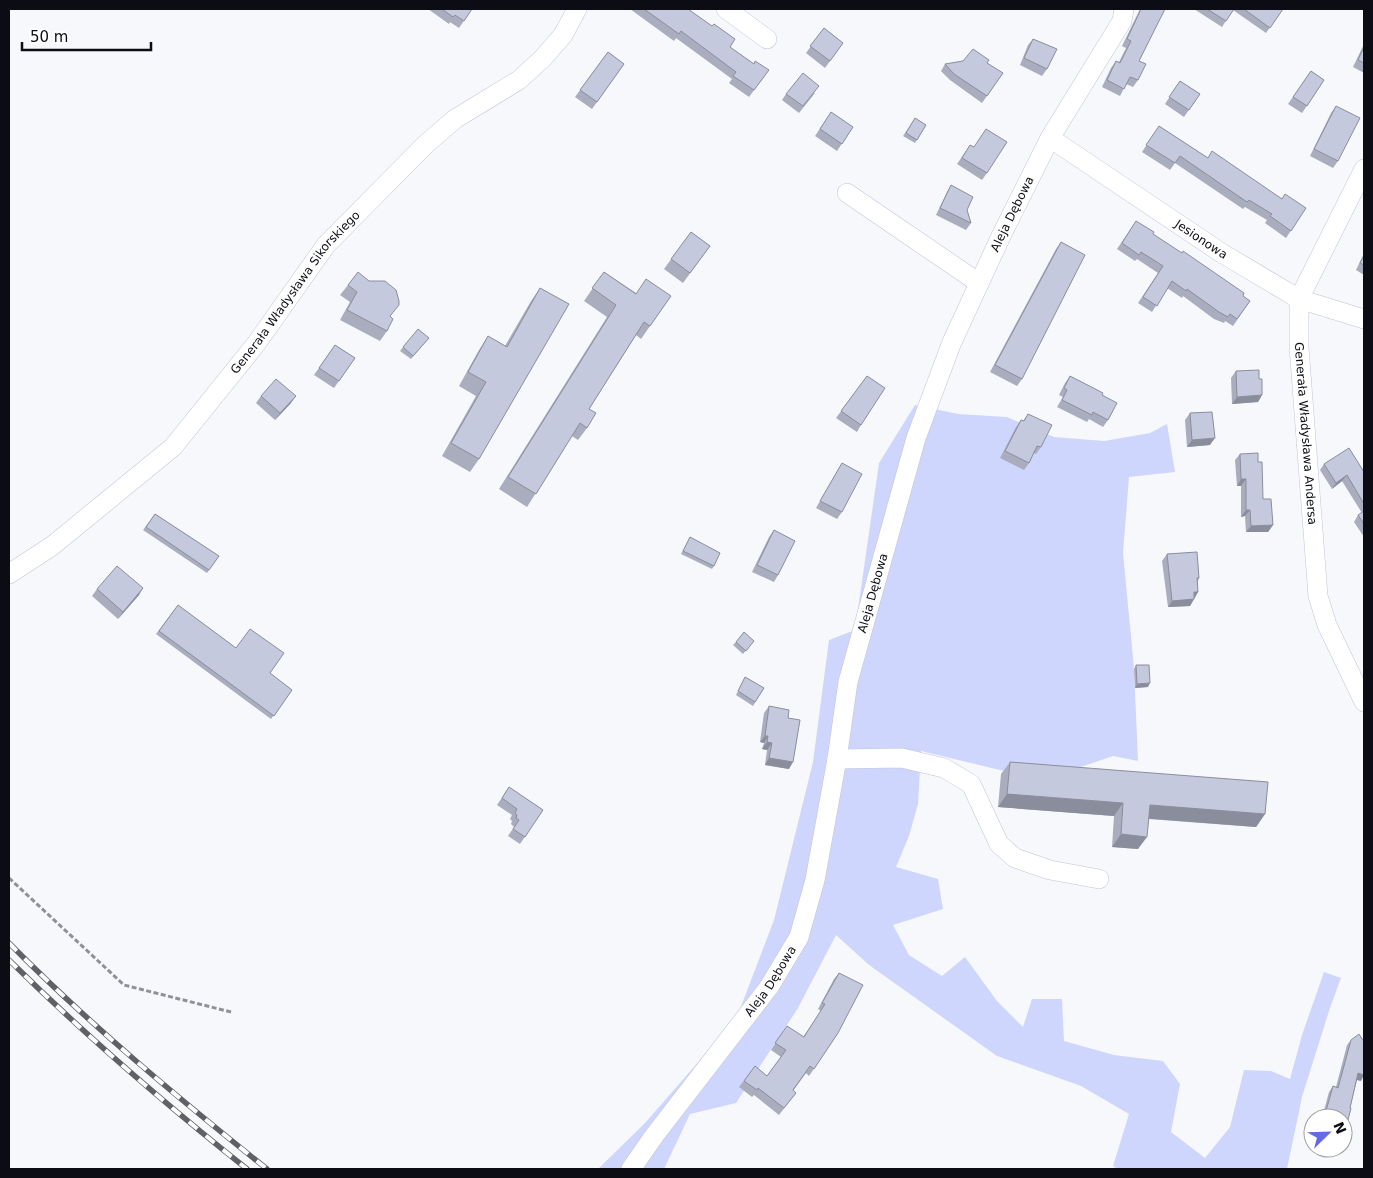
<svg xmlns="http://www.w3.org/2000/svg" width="1373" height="1178" viewBox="0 0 1373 1178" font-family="'DejaVu Sans',sans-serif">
	<rect width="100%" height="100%" fill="#f7f8fc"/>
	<path fill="#cfd6fd" d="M915 405 958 414 1007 417 1054 437 1104 441 1150 433 1167 424 1175 472 1129 477 1123 553 1134 668 1138 761 1113 756 1063 773 1004 771 921 751 918 804 909 836 896 867 938 879 943 909 893 925 909 955 942 976 965 957 997 1001 1023 1027 1032 999H1062L1064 1041 1114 1055 1163 1061 1180 1084 1171 1132 1205 1158 1230 1127 1244 1070 1271 1071 1290 1079 1302 1035 1324 972 1341 978 1330 1008 1302 1097 1287 1169H1117L1113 1166 1129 1114 1081 1086 997 1056 869 965 836 935 798 1008 736 1103 690 1114 664 1169H598L645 1123 700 1060 740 1009 774 920 813 762 829 640 855 630 879 463Z"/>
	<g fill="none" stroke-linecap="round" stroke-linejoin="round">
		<defs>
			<g id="street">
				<path d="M726 9 767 39"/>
				<path id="s1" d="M1050 138 1220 252 1299 299 1364 319"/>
				<path id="s2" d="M1364 169 1299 299V347L1318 596 1327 625 1364 702"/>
				<path d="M847 193 979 283"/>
				<path id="s3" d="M9 574 52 546 173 447 256 344 326 245 426 144 455 119 519 80 543 58 563 35 577 9"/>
				<path d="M837 759 902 758 944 768 971 784 999 844 1015 858 1050 870 1099 879"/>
				<path id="s4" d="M631 1169 654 1136 769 987 799 937 815 880 837 759 848 682 916 438 952 342 1002 234 1050 138 1122 21 1124 9"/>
			</g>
		</defs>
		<use href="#street" stroke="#c0c4d8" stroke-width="20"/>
		<path stroke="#909197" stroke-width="3" stroke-dasharray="5 2.5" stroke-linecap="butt" d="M9 878 124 985 231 1012"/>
		<use href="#street" stroke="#fff" stroke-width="19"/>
		<defs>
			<path id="rail" d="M9 943C90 1025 177 1097 267 1169
				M9 960C84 1034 164 1103 247 1169"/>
		</defs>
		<use href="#rail" stroke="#606167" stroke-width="5.5"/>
		<use href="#rail" stroke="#fff" stroke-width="4" stroke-dasharray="11" stroke-linecap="butt"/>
	</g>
	<path fill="#a9adbe" d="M428 9H472L459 28 450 22 449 24Z
		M630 9H688L730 47 754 64 769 70 749 97 729 83 732 79 676 38 674 41Z
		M1140 9H1166L1161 15 1139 61 1138 80 1133 87 1126 84 1120 96 1102 87 1111 68 1116 61 1119 62 1126 48 1122 46Z
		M1194 9H1283L1266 33 1233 10 1222 27Z
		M824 28 843 43 825 68 806 53Z
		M1033 39 1047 69 1042 76 1020 65 1028 45Z
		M1364 44V73L1353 67Z
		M608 52 624 64 592 109 575 97Z
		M945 64 1003 73 982 103 950 80 941 71Z
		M1311 71 1324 80 1302 113 1288 104Z
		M1180 81 1200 94 1184 117 1165 104Z
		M815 93 799 113 782 100 786 94Z
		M1336 106 1338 161 1333 168 1310 156 1331 113Z
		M831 112 853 127 837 151 815 136Z
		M915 118 926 125 915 143 903 136Z
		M1159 126 1208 158 1282 199 1306 208 1286 238 1265 223 1267 220 1245 207 1243 209 1175 163 1170 170 1142 152Z
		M970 145 973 147 987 173 982 180 957 164Z
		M951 185 967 210 971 223 966 230 936 215 947 192Z
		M1136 221 1153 234 1250 301 1233 326 1225 321 1224 323 1214 319 1183 296 1182 298 1167 288 1152 312 1138 303 1158 273 1137 259 1135 261 1117 249Z
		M691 232 710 246 683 283 664 269Z
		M1061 242 1022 379 1017 386 990 372 1056 249Z
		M1364 253V275L1356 270Z
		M604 272 636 293 671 296 641 339 636 335 589 409 587 428 578 440 572 436 527 507 499 489 607 317 584 301Z
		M348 285 390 317 387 331 380 341 340 320 350 302 340 295Z
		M540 288 479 459 470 472 442 456 476 396 459 386 479 350 488 336 505 346 531 301Z
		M429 338 411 359 400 351 403 347Z
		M335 345 355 358 334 388 314 375Z
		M1236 371 1259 379 1262 395 1258 402 1232 404 1231 378Z
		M867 376 861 425 857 432 836 418Z
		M1070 376 1102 395 1108 420 1103 427 1089 419 1087 422 1057 407 1063 397 1059 395 1065 383Z
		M261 396 291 403 275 420 256 403Z
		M1190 413 1210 445 1187 447 1185 420Z
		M1028 414 1041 447 1036 454 1034 453 1029 463 1024 470 1000 458 1016 427 1021 420 1023 421Z
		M1240 454 1263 499 1273 525 1268 532H1246L1245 516 1241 517V486H1237L1235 460Z
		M842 463V512L837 519 816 508Z
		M1324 464 1364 472V537L1354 522 1358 515 1362 513 1342 481 1332 489 1320 470Z
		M155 514 219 556 207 573 143 530Z
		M774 530 778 575 774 582 752 572 769 537Z
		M690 537 714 566 712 569 681 554Z
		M1167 554 1199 578 1198 581V592L1190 606 1168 607 1162 561Z
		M97 589 139 595 118 619 92 596Z
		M178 605 292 690 271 719 156 634Z
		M754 641 743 654 733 645 736 642Z
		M1136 665 1148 687 1135 688 1134 669Z
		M745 677 764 688 753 706 736 695Z
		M769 706 788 718 789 769 765 765 767 750 762 749 764 743 760 742 764 713Z
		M1010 762 1265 814 1256 827 1148 819 1138 849 1112 847 1114 816 998 807 1001 774Z
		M509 787 543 810 520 844 508 836 514 827 511 824 512 821 510 819 512 815 497 805Z
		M839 973 838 1033 809 1076 806 1073 793 1091 796 1093 779 1115 754 1095 752 1097 739 1087 755 1066 767 1076 781 1057 771 1050 782 1033 803 1037 821 1011 818 1009 834 979Z
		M1351 1040 1361 1081 1357 1080 1350 1108 1343 1118H1322L1329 1092 1333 1086 1336 1087 1347 1045Z"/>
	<path fill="#8a8d9b" d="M1262 395 1258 402 1232 404 1237 397Z
		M296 396 291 403 275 420 280 413Z
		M1215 438 1210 445 1187 447 1192 440Z
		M1347 475 1342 481 1332 489 1336 483Z
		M1241 479H1246L1241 486H1237Z
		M1246 510H1250L1245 516 1241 517Z
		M1273 525 1268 532H1246L1251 526Z
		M143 588 139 595 118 619 123 612Z
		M1194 592H1198L1194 599Z
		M1194 599 1190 606 1168 607 1172 601Z
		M1150 683 1148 687 1135 688 1137 684Z
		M765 736H768L764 743 760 742Z
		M767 742 772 743 767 750 762 749Z
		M769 758 793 762 789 769 765 765Z
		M1007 794 1123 803 1114 816 998 807Z
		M1150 805 1265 814 1256 827 1141 818Z
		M1121 834 1147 837 1138 849 1112 847Z
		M1358 1073 1364 1075 1361 1081 1354 1079Z
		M1330 1148H1339L1338 1150Z"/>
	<path fill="#c5c9dd" stroke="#8a8d9b" d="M442 9H472L464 21 455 15 453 17Z
		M644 9H688L712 26 714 24 735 39 730 47 754 64 755 61 769 70 754 90 733 76 736 72 681 31 679 34Z
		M1141 9H1165L1139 61 1146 64 1138 80 1130 77 1124 89 1107 80 1116 61 1120 63 1131 41 1127 39Z
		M1207 9H1234L1226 21Z
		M1244 9H1283L1270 28Z
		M824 28 843 43 830 61 810 46Z
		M1033 39 1057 49 1047 69 1024 58Z
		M1364 47V63L1358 60Z
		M973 49 989 60 987 63 1003 73 987 96 954 74 945 64 963 61Z
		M608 52 624 64 597 102 580 90Z
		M1311 71 1324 80 1307 106 1293 97Z
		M803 73 819 86 803 106 786 94Z
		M1180 81 1200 94 1189 110 1169 97Z
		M1336 106 1360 118 1338 161 1314 149Z
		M831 112 853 127 842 144 820 129Z
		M915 118 926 125 917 140 906 133Z
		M1159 126 1208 158 1212 151 1282 199 1285 194 1306 208 1291 231 1270 216 1272 214 1249 200 1247 202 1180 156 1175 163 1146 145Z
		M986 129 1007 142 987 173 962 158 970 145 974 147Z
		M951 185 973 197 967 210 971 223 940 208Z
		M1136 221 1154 232 1153 234 1182 253 1183 251 1244 293 1243 296 1250 301 1237 319 1230 314 1228 317 1219 312 1187 289 1186 291 1172 281 1157 306 1143 297 1163 266 1141 252 1139 255 1122 243Z
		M691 232 710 246 690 273 671 259Z
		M1061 242 1085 255 1022 379 995 365Z
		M1364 256V265L1360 263Z
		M358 272 369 281H385L396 290 399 301V305L390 316 393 319 387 331 347 310 357 292 348 285Z
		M604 272 636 294 646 279 671 296 650 326 644 322 589 409 596 413 587 428 580 423 536 494 508 477 616 305 592 288Z
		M540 288 569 304 479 459 451 443 486 382 468 372 488 336 507 347Z
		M418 329 429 338 413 356 403 347Z
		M335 345 355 358 339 381 319 368Z
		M1259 370V379H1262V395L1237 397 1236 371Z
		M867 376 885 388 861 425 841 411Z
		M1070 376 1103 393 1102 395 1117 403 1108 420 1093 412 1092 415 1062 400 1067 390 1064 388Z
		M276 379 296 396 280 413 261 396Z
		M1212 412 1215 438 1192 440 1190 413Z
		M1028 414 1052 425 1041 447 1037 446 1029 463 1005 451 1021 420 1024 421Z
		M1349 448 1364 472V504L1347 475 1336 483 1324 464Z
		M1258 453V462H1262L1263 499H1271L1273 525 1251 526 1250 510H1246V479H1241L1240 454Z
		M842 463 862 474 842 512 820 501Z
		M1364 511V524L1358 515Z
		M155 514 219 556 209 570 146 527Z
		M774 530 795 541 778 575 757 565Z
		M690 537 720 553 714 566 683 551Z
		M1197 552 1199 578H1197L1198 592H1194V599L1172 601 1167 554Z
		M117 566 143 588 123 612 97 589Z
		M178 605 236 648 250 629 284 653 270 673 292 690 274 716 159 631Z
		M744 632 754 641 746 651 736 642Z
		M1136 665H1149L1150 683 1137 684Z
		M745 677 764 688 755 702 738 691Z
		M769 706 789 710 788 718 800 720 793 762 769 758 772 743 767 742 768 736H765Z
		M1010 762 1268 782 1265 814 1150 805 1147 837 1121 834 1123 803 1007 794Z
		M509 787 543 810 525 837 513 829 519 820 516 818 517 815 515 813 517 809 502 798Z
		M839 973 863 985 838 1033 814 1069 810 1066 793 1090 796 1093 784 1108 758 1088 757 1090 744 1081 755 1066 767 1076 786 1050 775 1043 787 1026 804 1037 825 1004 822 1003Z
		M1359 1034 1362 1039 1364 1040V1075L1358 1073 1350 1108H1351L1343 1140V1118H1324L1333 1086 1338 1088 1351 1040Z"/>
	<g text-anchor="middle" stroke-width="5" stroke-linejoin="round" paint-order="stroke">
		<g font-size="12" fill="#0c0d14" stroke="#fff">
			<text dy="4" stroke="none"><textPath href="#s4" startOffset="1044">Aleja Dębowa</textPath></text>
			<text dy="4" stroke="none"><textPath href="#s1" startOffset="182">Jesionowa</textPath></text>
			<text dy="4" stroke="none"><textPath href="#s3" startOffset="405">Generała Władysława Sikorskiego</textPath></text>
			<text dy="4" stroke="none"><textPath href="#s2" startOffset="280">Generała Władysława Andersa</textPath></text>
			<text dy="4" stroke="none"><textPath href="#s4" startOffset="639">Aleja Dębowa</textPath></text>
			<text dy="4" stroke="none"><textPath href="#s4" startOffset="234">Aleja Dębowa</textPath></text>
		</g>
	</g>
	<rect width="1373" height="1178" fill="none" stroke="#0c0d14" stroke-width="20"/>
	<g transform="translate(1328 1133) rotate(67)"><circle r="24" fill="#ffffff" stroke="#9e9ea1"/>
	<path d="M0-4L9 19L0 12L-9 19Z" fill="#646ae3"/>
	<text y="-8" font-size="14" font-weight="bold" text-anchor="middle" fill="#0c0d14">N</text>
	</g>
	<path d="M22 42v8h129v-8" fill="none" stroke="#0c0d14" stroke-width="2.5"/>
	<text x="30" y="42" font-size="15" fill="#0c0d14" stroke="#ffffff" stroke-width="4" paint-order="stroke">50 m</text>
</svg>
